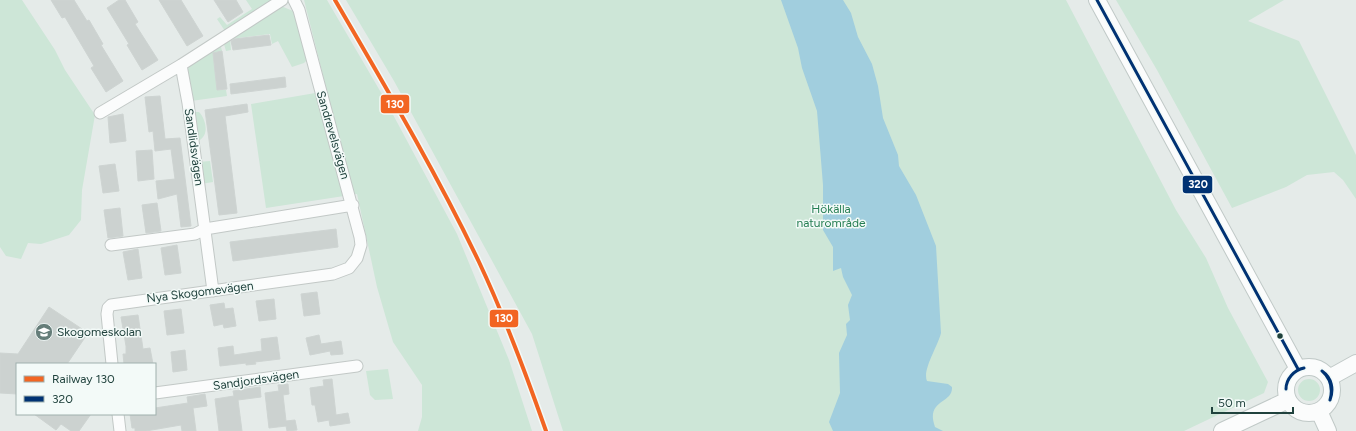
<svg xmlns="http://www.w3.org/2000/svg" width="1356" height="431" viewBox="0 0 1356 431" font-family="Figtree,sans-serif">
	<rect width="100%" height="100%" fill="#e5ebe9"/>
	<path fill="#cde6d7" d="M0 0H22L55 50 65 70 95 115 82 190 81 220 69 235 41 244 28 243 21 259 6 256 0 247Z
		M246 0H277L225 31 217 19 220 17 227 25 252 9Z
		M304 0H327L383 96 457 234 509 360 532 431H418L422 417V385L393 342 377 287 357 194 266 208 251 104 327 91Z
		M346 0H1066L1176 210 1206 258 1228 308 1268 382 1264 393 1184 431H563L532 334 394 81Z
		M1116 0H1284L1248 21 1299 41 1356 155V199L1343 180 1334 172 1307 175 1286 187 1232 208 1157 70Z
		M281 6 293 11 307 60 304 63 292 67 278 41 272 44 270 34 230 39 231 50 226 51 223 41Z
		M220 43 222 51 213 53 217 90H226L227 96 191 101C185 58 184 65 220 43Z
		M192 112H199C206 119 210 136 198 141Z
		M210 161 213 182 201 184 198 162Z
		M388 369 393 399 375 400 370 395 366 371Z
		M1298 390a11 11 0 1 1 22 0a11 11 0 1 1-22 0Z"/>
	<path fill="#a1cede" d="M781 0H843L851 13 858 37 872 64 878 86 883 118 898 155 899 166 916 195 936 246 941 333C938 346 922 370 927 381L948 384 952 387C953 404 925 399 935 427L943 431H833L829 422 840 393 839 353 847 335 846 324 850 320 848 305 852 295 843 277 841 268 833 271V247L823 230V185L817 111 802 68 798 48Z"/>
	<path fill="#ccd2d0" stroke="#ced4d2" d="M51 0H74L87 21 89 20 103 44 101 45 123 81 106 92 91 68 94 66 65 17 62 18Z
		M119 0H125L138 22 135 24 158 60 142 70 127 45 129 44 107 8Z
		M159 0H181L203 36 187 46Z
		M214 0H236L243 12 228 22Z
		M269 35 271 45 233 50 231 41 234 39Z
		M222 51 227 89 217 90 213 53Z
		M285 77 286 87 231 94 230 84Z
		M160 96 165 139 180 138 191 226 181 227 177 194 158 199 156 181 175 179 171 149 155 151 153 131 149 132 145 97Z
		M247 104 248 112 225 116 237 213 219 215 205 110Z
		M123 114 126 141 110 143 108 117Z
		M152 150 154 179 138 181 136 151Z
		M115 164 119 191 103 193 99 166Z
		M157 203 161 231 146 233 142 205Z
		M120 208 123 236 108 238 104 210Z
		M336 229 338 247 233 261 230 242Z
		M177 245 181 273 165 275 161 248Z
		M138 249 142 278 128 280 123 252Z
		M317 292 320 314 304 316 301 294Z
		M274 299 276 319 259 321 256 301Z
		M224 303 225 309 233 308 236 326 224 328 223 324 214 326 210 305Z
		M49 307 88 333 67 364H17V394L0 393V353L18 354Z
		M181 309 184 333 167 335 164 311Z
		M138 315 143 349 150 348 153 364H124L123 354H126V346L121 317Z
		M319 335 321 344 341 341 343 354 331 355 330 351 310 355 306 338Z
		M277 337 280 359 255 362 256 364 246 365V363L220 366 218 348 233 346 234 355 262 351 261 339Z
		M185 350 187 370 173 372 171 352Z
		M332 379 336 415 348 413 350 423 330 426 329 420 318 422 315 405H312L310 388 324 386 323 380Z
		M288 384 289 394 283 395 286 421 295 420 297 430 287 431 286 426 269 428 265 393 279 391 278 385Z
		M260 387 261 397 238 400 242 431H219L215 399 234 396 233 391Z
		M205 394 207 406 193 408 196 431H182L181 425 146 431H135V428H132L130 414H155V408L188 403 187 397Z
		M34 414H91L79 431H71L61 424 56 430Z"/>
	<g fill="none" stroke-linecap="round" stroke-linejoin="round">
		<defs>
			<path id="street" d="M181 65 188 103 213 291
				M100 113 181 65 282 0
				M111 245 195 234 205 229 353 205
				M112 364 107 314 108 308 111 305 333 274 349 268 357 258 361 245 360 237 299 10 294 0
				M155 393 357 366
				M118 414 120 431"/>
			<path id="secondary" d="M1097 0 1298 369
				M1286 390a23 23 0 1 1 46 0a23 23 0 1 1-46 0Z
				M1329 378 1356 363
				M1319 411 1328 431
				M1222 431 1288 400"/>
		</defs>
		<use href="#street" stroke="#c2c8c6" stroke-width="13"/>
		<use href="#secondary" stroke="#c0c9c7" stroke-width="18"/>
		<use href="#street" stroke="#fbfcfc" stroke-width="11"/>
		<use href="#secondary" stroke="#fbfcfc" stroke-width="16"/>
		<defs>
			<path id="bus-1" d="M1097 0 1298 369
				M1322 371C1332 378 1334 389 1330 400
				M1322 371C1331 379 1333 389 1330 400
				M1286 389C1286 379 1294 370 1304 368"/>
		</defs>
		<use href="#bus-1" stroke="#f3faf8" stroke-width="6"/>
		<use href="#bus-1" stroke="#003273" stroke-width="3"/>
		<defs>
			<path id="rail-1" d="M335 0C385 86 436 172 479 262 505 317 526 374 546 431"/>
		</defs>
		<use href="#rail-1" stroke="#f3faf8" stroke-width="7"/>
		<use href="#rail-1" stroke="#f26522" stroke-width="4"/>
	</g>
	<defs>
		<symbol id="school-disc" viewBox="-11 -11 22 22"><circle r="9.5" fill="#657d79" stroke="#f3faf8"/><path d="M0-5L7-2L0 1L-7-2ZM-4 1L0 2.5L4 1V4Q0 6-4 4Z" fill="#fff"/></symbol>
	</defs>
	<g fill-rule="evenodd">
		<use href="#school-disc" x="34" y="322" width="20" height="20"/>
	</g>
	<circle fill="#20423d" stroke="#f3faf8" stroke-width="1.5" cx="1280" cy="336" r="3.5"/>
	<g text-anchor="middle" stroke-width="3" stroke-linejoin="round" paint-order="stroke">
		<g font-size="12" fill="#20423d" stroke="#f3faf8">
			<text transform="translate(333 135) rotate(74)" y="4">Sandrevelsvägen</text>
			<text transform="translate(194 147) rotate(82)" y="4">Sandlidsvägen</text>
			<text transform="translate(200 292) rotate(-7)" y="4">Nya Skogomevägen</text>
			<text transform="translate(256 380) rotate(-8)" y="4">Sandjordsvägen</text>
		</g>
		<g font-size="12" fill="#257e53" stroke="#f3faf8">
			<text x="831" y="213">Hökälla<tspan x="831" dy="14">naturområde</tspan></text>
		</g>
		<g font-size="12" fill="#20423d" stroke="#f3faf8" text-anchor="start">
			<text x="57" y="336">Skogomeskolan</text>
		</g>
	</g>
	<g stroke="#f3faf8" stroke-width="1.5">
		<rect x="380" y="94" width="30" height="20" rx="4" fill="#f26522"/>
		<rect x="1182" y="175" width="31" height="19" rx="4" fill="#003273"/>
		<rect x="489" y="309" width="30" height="19" rx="4" fill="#f26522"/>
	</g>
	<g font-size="11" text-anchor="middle" font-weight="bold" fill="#fff">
		<text x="395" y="108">130</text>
		<text x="1198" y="188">320</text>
		<text x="504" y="322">130</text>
	</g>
	<rect x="16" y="363" width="140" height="52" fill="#f3faf8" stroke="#9fb0ad"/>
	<rect x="24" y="376" width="20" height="6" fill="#f26522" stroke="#9fb0ad"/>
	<text x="52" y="383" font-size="12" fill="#20423d">Railway 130</text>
	<rect x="24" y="396" width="20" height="6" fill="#003273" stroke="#9fb0ad"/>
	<text x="52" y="403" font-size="12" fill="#20423d">320</text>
	<path d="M1212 407v6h81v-6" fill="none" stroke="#20423d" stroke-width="2"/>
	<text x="1218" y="407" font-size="12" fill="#20423d" stroke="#f3faf8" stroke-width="3" paint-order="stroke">50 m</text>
</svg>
